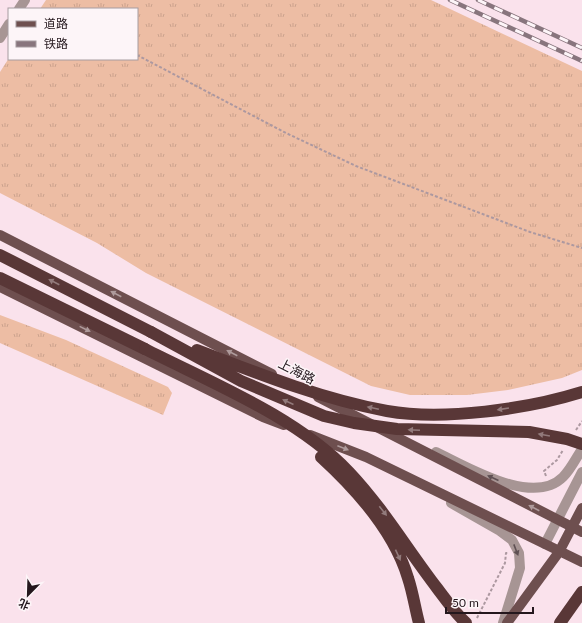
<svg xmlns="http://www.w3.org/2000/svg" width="582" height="623" viewBox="0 0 582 623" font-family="Lato,'Noto Sans SC',sans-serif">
	<defs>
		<pattern id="grass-tufts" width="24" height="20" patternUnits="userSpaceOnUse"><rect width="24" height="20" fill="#edbda4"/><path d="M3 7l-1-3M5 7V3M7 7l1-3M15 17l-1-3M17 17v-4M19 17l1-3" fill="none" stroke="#cba28d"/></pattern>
	</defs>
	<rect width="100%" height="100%" fill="#fae2ec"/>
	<path fill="url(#grass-tufts)" d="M46 0H431L582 71V370L562 378 508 390 467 395H410L371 386 146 273 97 243 0 193V72L9 58 137 59V9H40Z
		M0 315 66 340 168 387 172 393 163 415 0 343Z"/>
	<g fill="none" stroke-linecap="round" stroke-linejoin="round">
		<path stroke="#ac98a0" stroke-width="2" stroke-dasharray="3 2" stroke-linecap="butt" d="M137 55 286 133 356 166 530 232 582 248
			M576 430 582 421
			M546 476 544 471 557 460 563 450
			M477 618 505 563 506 553H508"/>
		<path stroke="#a79594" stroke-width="10" d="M19 9 25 0
			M0 38 9 24
			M436 452C468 467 533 507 563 477 571 469 576 458 582 449
			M451 503 500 531 512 540 519 553 520 568 503 623
			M545 544 582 472"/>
		<path stroke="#6e4f4f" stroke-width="10" d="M0 235 272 374
			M0 287 263 417 284 425
			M318 397 582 532
			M310 435 366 457 582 562
			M507 623 559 552 582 508"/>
		<path stroke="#593737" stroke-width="12" d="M0 255 151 332
			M0 278 145 349
			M560 623 582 592"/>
		<defs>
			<path id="rail" d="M450 0 582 61
				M478 0 582 48"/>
		</defs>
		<use href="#rail" stroke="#88757d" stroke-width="4.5"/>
		<use href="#rail" stroke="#fdf5f8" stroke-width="3" stroke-dasharray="9" stroke-linecap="butt"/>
		<path stroke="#593737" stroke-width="12" d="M151 332 241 381 324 416 354 423 397 429 529 432 567 439 582 444
			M145 349C212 383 297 417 349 472 383 508 407 549 437 588 446 600 455 613 466 623
			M197 350C259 374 322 399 387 411 443 421 528 409 582 392
			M321 457C356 489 394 531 408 578 413 593 415 608 419 623"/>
	</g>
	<defs><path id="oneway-solid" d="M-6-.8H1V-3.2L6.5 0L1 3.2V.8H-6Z"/></defs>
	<g fill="#927a7b">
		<use href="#oneway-solid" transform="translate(54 282) rotate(-153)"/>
		<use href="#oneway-solid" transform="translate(288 402) rotate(-156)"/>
		<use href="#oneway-solid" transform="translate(373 408) rotate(-168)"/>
		<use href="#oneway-solid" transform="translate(503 409) rotate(171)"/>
		<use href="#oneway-solid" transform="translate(414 430) rotate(-178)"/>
		<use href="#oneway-solid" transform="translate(544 435) rotate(-170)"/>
		<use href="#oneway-solid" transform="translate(383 511) rotate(52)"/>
		<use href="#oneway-solid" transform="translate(398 555) rotate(65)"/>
	</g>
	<g fill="#ae9a9b">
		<use href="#oneway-solid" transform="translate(116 294) rotate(-153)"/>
		<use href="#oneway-solid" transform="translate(85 329) rotate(26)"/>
		<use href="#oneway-solid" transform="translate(232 353) rotate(-153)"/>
		<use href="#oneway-solid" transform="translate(343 448) rotate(21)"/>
		<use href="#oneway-solid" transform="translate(534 508) rotate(-153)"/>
	</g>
	<g fill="#5f5053">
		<use href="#oneway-solid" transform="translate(493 478) rotate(-156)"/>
		<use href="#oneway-solid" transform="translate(516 550) rotate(69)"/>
	</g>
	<g text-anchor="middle" stroke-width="3" stroke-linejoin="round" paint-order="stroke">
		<g font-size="13" fill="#24171d" stroke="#fdf5f8">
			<text transform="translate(297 371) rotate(27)" y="5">上海路</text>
		</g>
	</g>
	<rect x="8" y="8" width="130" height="52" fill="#fdf5f8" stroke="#a69ca0"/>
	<rect x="16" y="21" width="20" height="6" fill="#6e4f4f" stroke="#a69ca0"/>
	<text x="44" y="28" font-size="12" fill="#24171d">道路</text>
	<rect x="16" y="41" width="20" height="6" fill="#88757d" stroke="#a69ca0"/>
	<text x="44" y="48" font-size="12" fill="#24171d">铁路</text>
	<g transform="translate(28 595) rotate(203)" stroke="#fdf5f8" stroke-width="3" paint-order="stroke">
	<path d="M0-3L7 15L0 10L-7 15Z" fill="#24171d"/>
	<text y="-6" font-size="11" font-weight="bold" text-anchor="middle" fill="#24171d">北</text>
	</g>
	<path d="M446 607v6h87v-6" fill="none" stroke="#24171d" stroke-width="2"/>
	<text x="452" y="607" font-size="12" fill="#24171d" stroke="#fdf5f8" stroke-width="3" paint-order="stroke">50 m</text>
</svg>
